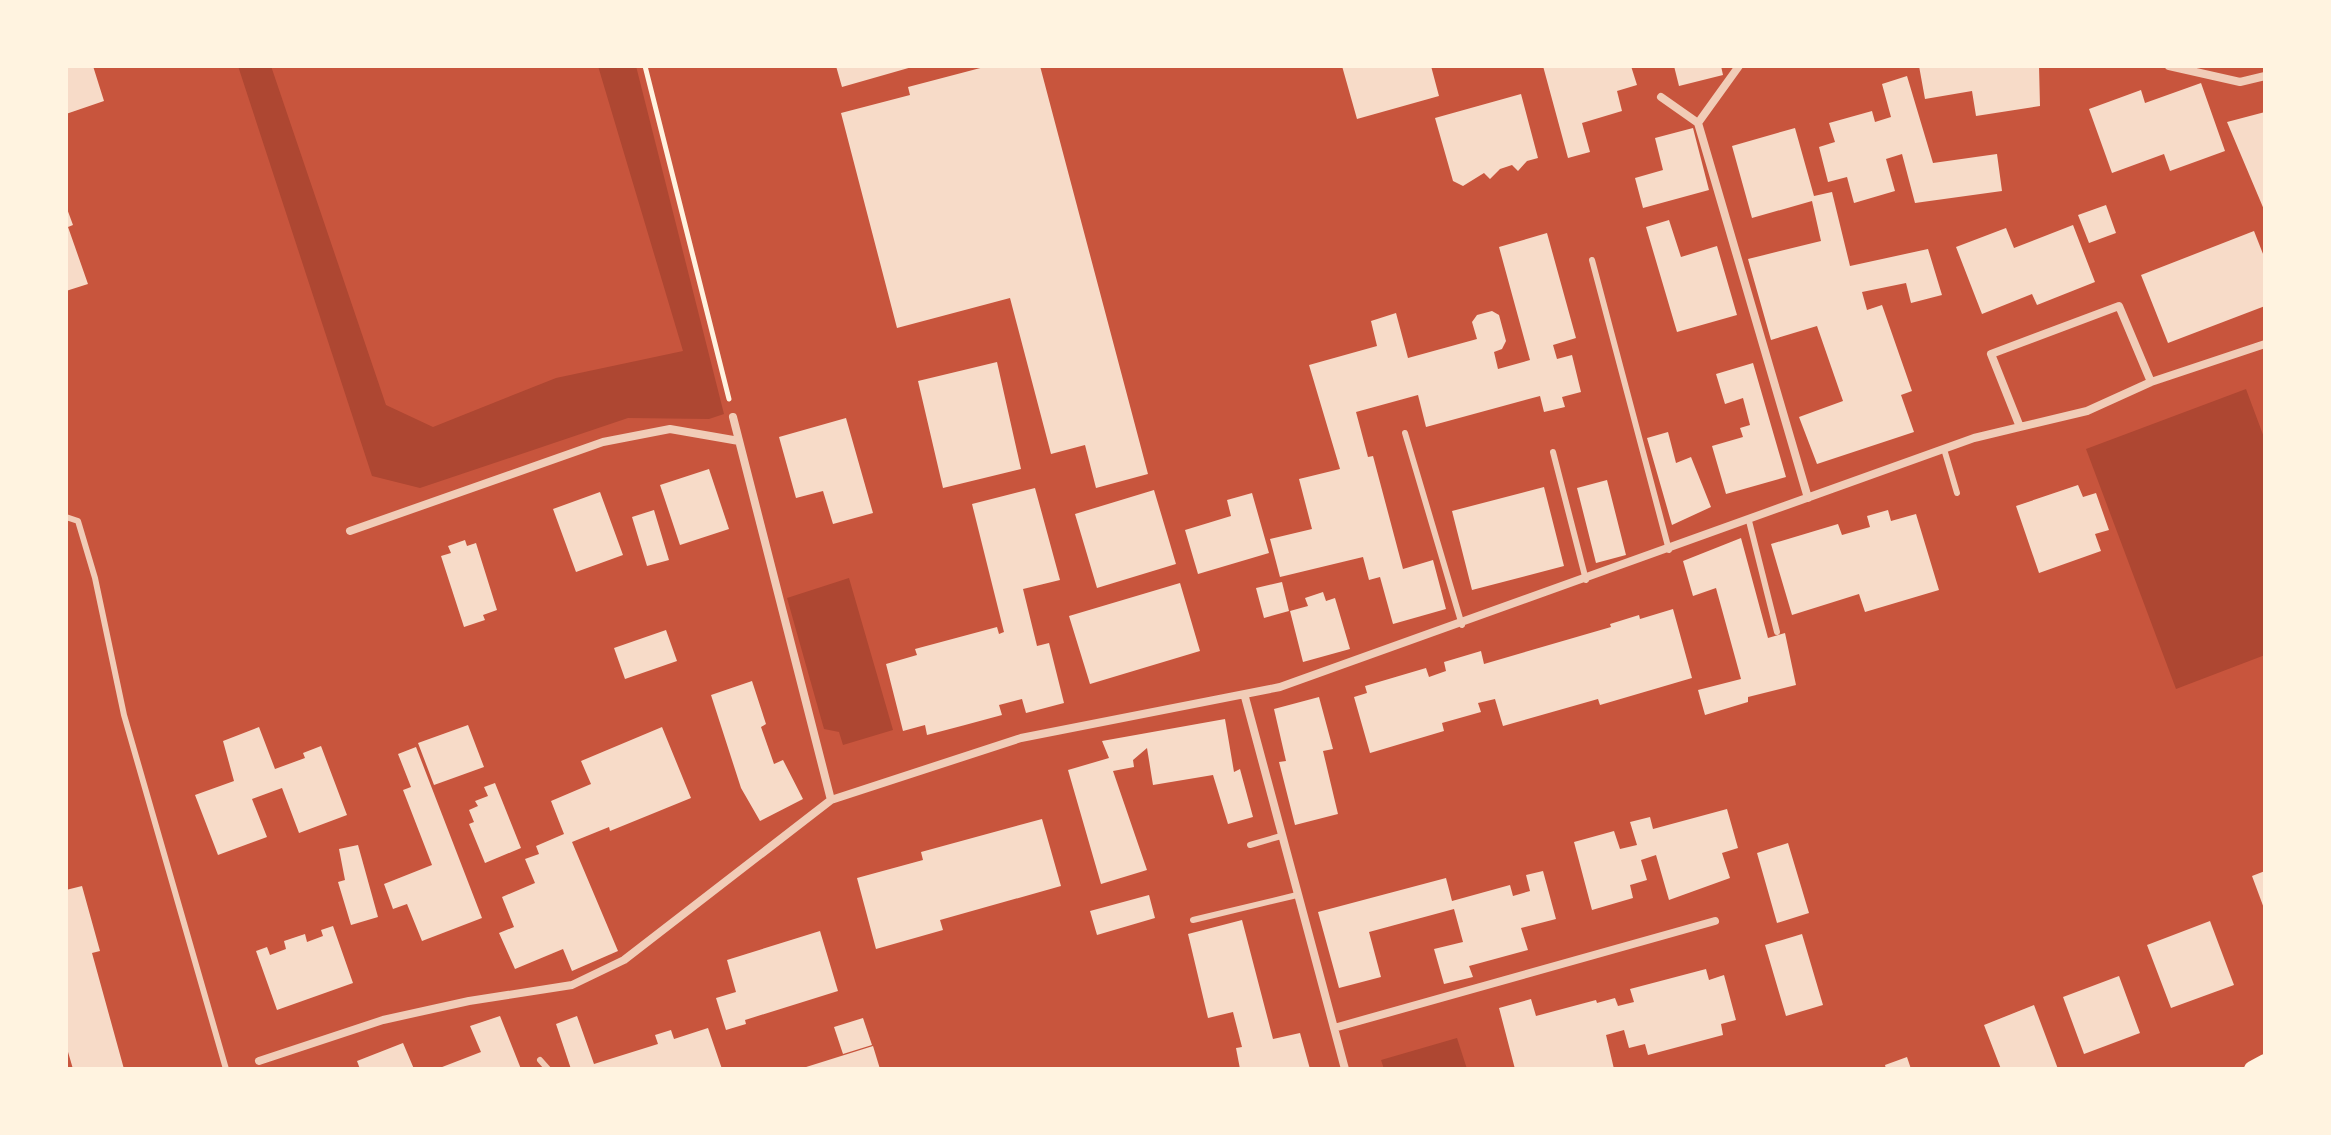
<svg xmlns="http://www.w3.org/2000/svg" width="2331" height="1135" viewBox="0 0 2331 1135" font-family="'Noto Sans',sans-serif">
	<rect width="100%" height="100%" fill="#c8553d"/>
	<path fill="#ae4732" d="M238 66H271L386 405 433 427 556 378 683 351 598 66H636L724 414 709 419 628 418 420 488 372 476Z
		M2246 389 2265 440V655L2176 689 2086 449Z
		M849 578 893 730 843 745 839 732 824 729 787 598Z
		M1457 1038 1467 1069H1384L1381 1060Z"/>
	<path fill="#f7dbc8" d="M66 66H93L104 101 66 114Z
		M836 66H912V67L842 87Z
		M988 66H1040L1148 474 1096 488 1085 445 1051 454 1010 298 897 328 841 113 910 95 908 87Z
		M1342 66H1431L1439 96 1357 119Z
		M1543 66H1631L1637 85 1617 91 1622 111 1582 123 1590 152 1568 158Z
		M1674 66H1721L1723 75 1679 86Z
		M1919 66H2039L2040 106 1976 116 1972 91 1925 99Z
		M1907 76 1933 163 1997 154 2002 191 1915 203 1902 154 1886 159 1895 191 1854 203 1847 177 1828 182 1819 147 1835 142 1829 123 1872 111 1875 122 1891 117 1882 84Z
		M2201 83 2225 151 2170 171 2164 154 2112 173 2089 109 2141 90 2145 103Z
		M1521 94 1538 158 1527 161 1518 171 1512 165 1500 169 1490 179 1484 173 1463 186 1453 181 1435 118Z
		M2265 112V212L2227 122Z
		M1693 128 1709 190 1643 208 1635 178 1663 170 1655 138Z
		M1795 128 1814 196 1832 192 1850 266 1928 249 1942 295 1911 303 1906 283 1862 292 1867 310 1882 305 1912 391 1901 395 1914 432 1817 464 1799 417 1843 401 1817 326 1771 340 1748 259 1821 241 1812 201 1752 218 1732 146Z
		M2106 205 2116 233 2089 243 2078 215Z
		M66 206 73 225 68 227 88 284 66 291Z
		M1669 220 1681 257 1717 246 1737 315 1677 332 1646 227Z
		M2073 225 2095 282 2037 305 2032 294 1982 314 1956 247 2006 228 2014 248Z
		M2254 231 2265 259V306L2168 343 2141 275Z
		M1547 233 1576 338 1553 345 1557 359 1572 355 1581 392 1562 397 1565 407 1544 412 1540 396 1426 427 1418 395 1356 412 1368 457 1373 456 1403 569 1433 560 1446 609 1393 624 1380 577 1369 580 1363 557 1280 577 1270 539 1312 529 1299 479 1340 469 1309 365 1377 346 1371 321 1396 313 1408 358 1477 339 1472 322 1477 315 1492 311 1499 315 1506 341 1502 349 1494 352 1498 369 1530 360 1499 247Z
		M997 362 1021 469 943 488 918 381Z
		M1753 363 1786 477 1726 494 1712 446 1743 437 1740 428 1750 425 1743 398 1725 404 1716 374Z
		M846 418 873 513 833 524 823 491 796 498 779 437Z
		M1668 432 1676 463 1691 457 1711 507 1672 525 1647 438Z
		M709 469 729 529 680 545 660 485Z
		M1607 480 1626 555 1596 563 1577 488Z
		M2078 485 2083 497 2096 493 2109 530 2095 534 2101 551 2039 573 2016 506Z
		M1544 487 1564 566 1472 590 1452 511Z
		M1035 488 1060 580 1023 589 1037 646 1049 643 1064 703 1026 713 1022 699 999 705 1002 715 965 725 927 735 925 725 903 731 886 664 917 655 915 649 997 627 999 634 1004 632 972 504Z
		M1154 490 1176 564 1097 588 1075 514Z
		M600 492 623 555 576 572 553 509Z
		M1252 493 1269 553 1198 574 1185 530 1231 516 1227 500Z
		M654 510 669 560 647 566 632 517Z
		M1888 510 1891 521 1916 514 1939 590 1865 612 1859 594 1792 615 1771 544 1838 524 1842 535 1870 527 1867 516Z
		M1741 538 1768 638 1785 633 1796 685 1748 697V702L1705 715 1698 690 1741 679 1716 588 1693 596 1683 561Z
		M465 540 467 546 476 543 497 610 483 615 485 620 464 627 441 556 451 553 448 546Z
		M1282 582 1289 611 1264 618 1256 588Z
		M1180 583 1200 651 1090 684 1069 616Z
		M1323 592 1326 601 1335 598 1350 649 1303 662 1290 611 1308 606 1305 598Z
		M1673 609 1692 678 1600 705 1598 699 1503 726 1495 699 1478 703 1481 712 1442 723 1444 731 1370 753 1354 697 1367 693 1365 686 1426 668 1429 677 1446 671 1444 662 1481 651 1484 664 1611 627 1610 624 1639 615 1640 619Z
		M666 630 677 661 625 679 614 648Z
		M752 681 766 724 761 727 774 764 783 760 803 799 760 821 741 788 711 695Z
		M1319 697 1333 749 1323 751 1338 814 1295 825 1279 762 1286 761 1274 709Z
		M1225 719 1234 772 1240 769 1253 817 1228 824 1213 775 1153 785 1147 748 1133 760 1134 767 1113 771 1147 870 1101 884 1068 770 1109 758 1102 741Z
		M468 725 484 767 434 785 418 743Z
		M259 727 275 769 305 758 303 753 321 746 347 815 299 833 282 788 252 799 267 837 218 855 195 795 234 781 223 741Z
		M662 727 691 798 610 831 609 827 572 842 618 951 572 971 563 949 515 969 499 933 514 927 502 897 535 883 525 859 539 854 536 846 564 834 551 801 591 784 581 761Z
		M416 747 482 918 422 941 407 904 393 909 384 884 432 865 403 790 411 787 398 754Z
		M495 783 521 848 485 863 469 824 474 822 469 810 478 806 475 801 488 796 484 787Z
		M1727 809 1738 848 1722 853 1730 878 1669 900 1656 855 1641 860 1647 880 1630 885 1633 898 1592 910 1574 842 1614 831 1620 849 1637 845 1630 822 1650 817 1653 829Z
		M1042 819 1061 886 940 920 943 930 876 949 857 878 923 860 921 852Z
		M1788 843 1809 913 1777 923 1757 853Z
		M358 845 378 917 351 925 338 882 345 880 339 849Z
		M1543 871 1556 919 1521 928 1528 950 1469 966 1473 977 1444 984 1434 949 1463 942 1454 909 1369 932 1381 977 1339 988 1318 912 1446 878 1452 901 1510 885 1513 896 1530 891 1526 875Z
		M2265 871V911L2252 876Z
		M82 886 100 951 92 953 124 1069H73L66 1045V890Z
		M1149 895 1155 918 1097 935 1090 911Z
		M1242 920 1273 1039 1300 1033 1310 1069H1240L1236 1048 1242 1047 1233 1012 1208 1018 1188 934Z
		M2210 921 2234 985 2171 1008 2147 945Z
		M333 926 353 983 277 1010 256 951 267 947 270 955 286 949 284 941 305 934 307 942 323 936 321 930Z
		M820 931 838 991 745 1020 746 1024 726 1030 716 998 736 992 727 960Z
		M1802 934 1823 1005 1786 1016 1765 945Z
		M1706 969 1709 980 1724 975 1736 1020 1721 1024 1723 1035 1648 1055 1645 1044 1629 1048 1624 1030 1606 1035 1614 1069H1515L1499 1008 1531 999 1536 1016 1596 1000 1597 1003 1615 998 1618 1006 1634 1002 1630 989Z
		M2119 976 2140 1033 2084 1054 2063 997Z
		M2034 1005 2058 1069H2001L1984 1025Z
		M500 1016 521 1069H437L481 1052 470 1026Z
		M577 1016 594 1064 658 1044 655 1035 671 1030 674 1039 708 1028 722 1069H571L556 1024Z
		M863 1018 872 1045 843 1054 834 1027Z
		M403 1043 414 1069H360L357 1061Z
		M873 1046 880 1069H803V1068Z
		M1907 1057 1911 1069H1886L1885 1065Z"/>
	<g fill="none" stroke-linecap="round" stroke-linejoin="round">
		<path stroke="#fff3e0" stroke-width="5" d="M645 66 729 399"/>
		<path stroke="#f1ccb7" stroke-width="6" d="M1592 260 1669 550
			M1405 433 1462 625
			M1944 449 1957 493
			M1553 452 1586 580
			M66 517 78 521 95 578 124 715 226 1069
			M1749 521 1777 632
			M1250 845 1281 836
			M1193 920 1297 895
			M540 1060 548 1069"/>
		<path stroke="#f1ccb7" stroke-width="8" d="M2169 66 2240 82 2265 76
			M1661 97 1698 123 1739 66
			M1698 123 1808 498
			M733 417 831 800
			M2020 427 1991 354 2119 306 2151 382
			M350 531 603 442 670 429 739 441
			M1245 697 1345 1069
			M1334 1028 1715 921
			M259 1061 383 1020 469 1001 572 985 624 960 831 800 1021 738 1280 687 1974 438 2087 411 2151 382 2265 344"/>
		<path stroke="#fff3e0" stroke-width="16" d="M2252 1069 2265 1062"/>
	</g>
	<rect width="2331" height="1135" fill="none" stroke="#fff3e0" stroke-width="136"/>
</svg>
